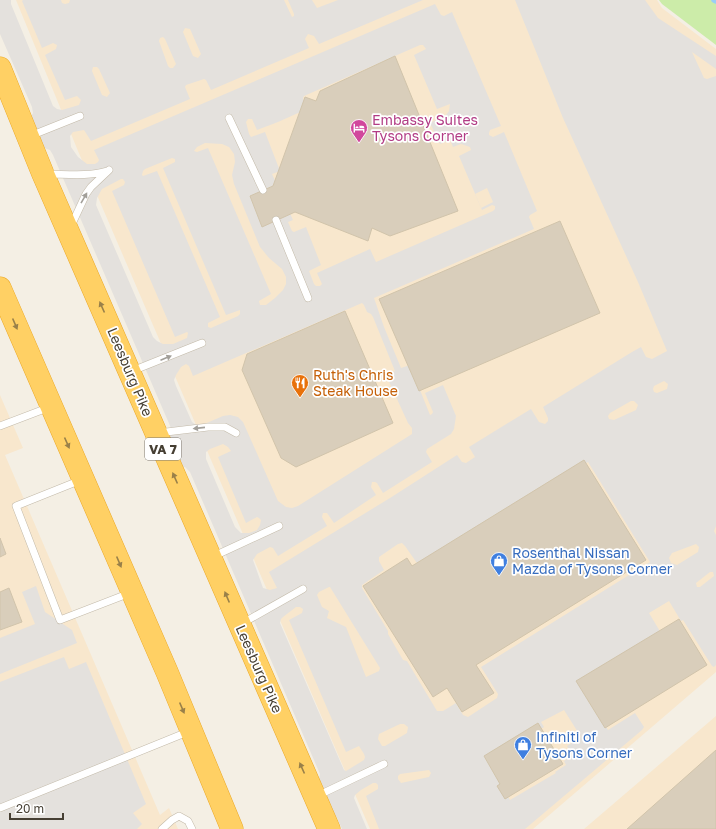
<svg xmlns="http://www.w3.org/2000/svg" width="716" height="829" viewBox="0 0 716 829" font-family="'Golos Text',sans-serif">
	<rect width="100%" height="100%" fill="#f4efe4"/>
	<path fill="#f8e7cd" d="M16 0H657L662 8 716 49V672L533 829H370L78 151Z
		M0 395 23 448 5 455 160 815 169 808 178 829H0Z
		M716 716V829H584Z"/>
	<path fill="#cceca9" d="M659 0H716V45L662 4Z"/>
	<path fill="#e4e1dd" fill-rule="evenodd" d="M0 0H11V4L53 106 57 109 62 110 79 105 81 100 77 96 65 100 45 55 56 49 57 45 53 43 42 48 22 1 23 0H61L62 3 65 4 69 3 70 0H284L292 17 294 16V14L288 0H312L317 8 338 0H423L319 44 314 36 308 34 305 39 309 48 211 90 206 80 204 79 186 85 185 87 190 99 91 141 84 130 73 132 70 136 71 147 78 157 87 164H95L98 162 99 160 94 150 435 4 441 15 444 16 452 12 501 126 490 130 489 133V135L493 137 504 132 537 211 530 215 529 217 534 229 374 298 384 327 401 368 410 365 430 415 432 414 433 412 425 393 443 385 456 416 454 429 451 434 427 449 426 452 432 462 383 493 377 483 375 482H372L371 487 376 495 334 523 327 513H323L322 517 327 526 278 556 273 548 270 547 257 554 253 560 263 588 270 590 277 588 269 572 390 498 457 455 462 462 466 463 475 457 469 447 531 409 539 422 545 424 548 421V418L543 407 632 352 641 347 646 357 652 359 667 351 638 282 563 118 515 0H645L658 18 716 56V69L692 52 704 78 707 79 716 76V526L714 531 716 535V665L714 667 712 666 683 620 681 621 669 601 649 613 661 633 579 683 608 730 635 713 644 727 642 730 525 829H379L366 796 378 789V785L376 783H373L361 790 355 795 354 798 367 829H342L337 818 333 814 319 780 320 774 190 472 185 467H179L168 438 171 434V428L53 155 50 150 44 148 30 118 33 113 32 107 0 34ZM185 28 190 29 201 54 198 58 193 56 183 32ZM163 37 165 39 176 64 173 68H170L168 66 159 41 160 38ZM420 45H423L426 49 414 55 437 109 450 104 449 111 446 115 430 123 440 144 450 140 453 147 461 144 470 147 471 150 459 156 482 210 492 205 495 206V209L493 211 376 262 370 249 317 273 322 284 320 286H316L314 284 309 271 321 265 306 227 294 232 292 231 288 222 293 220 272 174 280 171 265 132 251 137 249 134 246 122 248 119H252L257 130 278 122 307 109 303 98 304 96ZM93 67H97L99 69 110 93 107 97 102 95 92 71ZM205 143 222 144 229 147 234 154 235 162 232 175 234 184 260 247 269 258 282 269 286 277V284L283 290 275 298 266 305H260L259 301 271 294 208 148 197 152 194 151 197 147ZM172 158 175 159V162L163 168 226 315 240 310V314L238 316 211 328 208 327V323L220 317 157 171 143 176 142 175 143 171 145 169ZM121 179H123L125 182 124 185 112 191 175 337 187 332 188 333 187 338 173 344H163L157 341 153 337 96 205 97 198 102 189ZM487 188 493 202 481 208 475 194ZM362 303 364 305 367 312 371 314 373 317 395 371 386 375 408 423 412 428V434L298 506 292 508 286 507 278 501 243 422 238 417 230 415 223 416 202 425H196L192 422 176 386 174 380 176 375 181 367 186 364 189 366 193 376ZM664 381 668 384 667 389 657 393 654 392 653 389 654 386ZM631 401H634L638 405 636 410 614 420 609 419 608 416 610 413ZM223 444 228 447 231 451 218 457 246 523 257 517 259 518 261 520 260 525 257 530 249 533H241L235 527 206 459V452L210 449ZM588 462 650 562 481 667 498 694 497 698 468 717 463 715 456 703 443 711H437L407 661 403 660 388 634V631L362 588V585L384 570 379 561V557L398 544 402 543 405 546 419 566ZM696 544 699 547 698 552 677 565 671 563 669 558 672 553ZM710 572H713L714 576 700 587H697L696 583ZM329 587H330L380 668 379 671 366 677 346 627 327 618 329 611 322 607 317 595 319 592ZM296 607H300L303 609 302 613 289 620 346 752 359 746 364 754 365 757 364 760 346 771 344 770 280 623 281 619 283 617ZM564 710 581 737 567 746 573 755 564 761 566 765 555 772 556 773 510 800 502 787 527 737 544 727 541 722ZM400 724H404L408 727 407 733 385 746H382L378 739 379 734ZM429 770 431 773 429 777 401 783 398 779V776L400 774Z
		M36 586 45 612 72 630 77 643 0 674V638L35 624 22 592Z
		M64 657 69 669 86 662 146 804 133 813 142 824 137 829H0V682Z"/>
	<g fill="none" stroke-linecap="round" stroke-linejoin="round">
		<path stroke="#9acef6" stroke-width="5.5" d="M714 0 716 1"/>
	</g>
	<path fill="#d9cebb" stroke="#d1c4ab" d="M395 56 458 211 390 236 372 228 368 241 295 212 262 227 250 196 273 186 305 97 316 101 320 91Z
		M560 221 600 313 419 391 379 299Z
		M345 311 393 423 296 467 281 458 242 370 247 354Z
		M584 460 646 560 476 665 494 693 462 712 447 688 433 697 363 586 407 558 412 566Z
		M0 538 6 554 0 557Z
		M9 588 22 622 0 630V592Z
		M679 619 707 665 605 728 576 681Z
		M538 723 563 764 505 799 497 786 500 784 484 756Z
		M716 750V829H627Z"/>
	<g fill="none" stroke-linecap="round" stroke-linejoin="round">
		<defs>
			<path id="lane" d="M229 118 263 190
				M30 136 80 116
				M45 174C66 174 87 177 107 171
				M276 220 308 298
				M71 226 86 194 91 187 109 170
				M132 371 202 343
				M0 426 50 407
				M158 433 208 427H225L236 433
				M81 480 16 506 60 620 130 593
				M212 557 279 526
				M241 624 303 589
				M317 796 384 764
				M0 808 190 731
				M162 829 172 820 179 816 188 821 192 829"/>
			<path id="highway" d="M0 68 43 174 329 829
				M0 288 167 672 232 829"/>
		</defs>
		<use href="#lane" stroke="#c3baa9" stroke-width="8"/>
		<use href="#highway" stroke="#eba827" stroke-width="23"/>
		<use href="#lane" stroke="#fff" stroke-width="7"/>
		<use href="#highway" stroke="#ffd064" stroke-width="22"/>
	</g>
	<defs><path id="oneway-solid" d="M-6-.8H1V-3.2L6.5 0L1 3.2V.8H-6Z"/></defs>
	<g fill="#a29f99">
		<use href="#oneway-solid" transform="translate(84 198) rotate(-60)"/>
		<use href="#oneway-solid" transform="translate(166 358) rotate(-23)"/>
		<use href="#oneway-solid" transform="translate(199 428) rotate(174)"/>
	</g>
	<g fill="#998049">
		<use href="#oneway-solid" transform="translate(102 307) rotate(-114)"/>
		<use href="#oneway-solid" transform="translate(15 324) rotate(67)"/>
		<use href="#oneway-solid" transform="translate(67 443) rotate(66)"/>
		<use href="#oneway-solid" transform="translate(175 478) rotate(-114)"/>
		<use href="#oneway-solid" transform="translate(119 562) rotate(67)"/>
		<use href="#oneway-solid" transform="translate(227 597) rotate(-113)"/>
		<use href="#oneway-solid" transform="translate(182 708) rotate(67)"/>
		<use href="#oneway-solid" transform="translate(302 768) rotate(-114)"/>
	</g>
	<defs>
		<symbol id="hotel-pin" viewBox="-11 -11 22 30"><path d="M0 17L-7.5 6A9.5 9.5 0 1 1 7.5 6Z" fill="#d1479c" stroke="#fff"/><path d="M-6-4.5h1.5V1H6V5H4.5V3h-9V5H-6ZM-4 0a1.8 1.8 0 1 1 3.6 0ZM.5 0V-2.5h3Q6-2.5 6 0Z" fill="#fff"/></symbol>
		<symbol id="restaurant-pin" viewBox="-11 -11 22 30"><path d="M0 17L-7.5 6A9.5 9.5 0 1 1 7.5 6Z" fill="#e8710a" stroke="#fff"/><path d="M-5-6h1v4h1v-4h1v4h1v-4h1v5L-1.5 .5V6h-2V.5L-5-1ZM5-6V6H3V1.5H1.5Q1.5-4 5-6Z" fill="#fff"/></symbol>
		<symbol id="shop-pin" viewBox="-11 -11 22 30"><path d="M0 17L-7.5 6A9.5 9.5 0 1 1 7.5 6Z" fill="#3f7fe0" stroke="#fff"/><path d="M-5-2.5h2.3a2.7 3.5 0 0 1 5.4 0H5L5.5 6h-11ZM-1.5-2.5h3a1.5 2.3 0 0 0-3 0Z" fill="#fff"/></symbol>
	</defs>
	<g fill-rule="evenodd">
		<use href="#hotel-pin" x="349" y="118" width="20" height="27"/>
		<use href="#restaurant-pin" x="290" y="373" width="20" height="27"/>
		<use href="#shop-pin" x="489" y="551" width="20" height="27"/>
		<use href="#shop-pin" x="513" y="735" width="20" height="27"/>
	</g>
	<g text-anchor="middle" stroke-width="3.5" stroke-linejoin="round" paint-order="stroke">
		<rect fill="#fff" stroke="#7e7970" stroke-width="1" x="145" y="438" width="36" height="22" rx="3"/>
		<g font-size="13" font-weight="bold" fill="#463f33">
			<text x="163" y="454">VA 7</text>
		</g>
		<g font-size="14" fill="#b23c85" stroke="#fff" text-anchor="start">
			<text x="372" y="125">Embassy Suites<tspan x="372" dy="16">Tysons Corner</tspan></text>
		</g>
		<g font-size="14" fill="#463f33" stroke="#fff">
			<text transform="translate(130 372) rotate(67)" y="5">Leesburg Pike</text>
			<text transform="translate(259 669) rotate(66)" y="5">Leesburg Pike</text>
		</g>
		<g font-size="14" fill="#c56008" stroke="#fff" text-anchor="start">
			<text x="313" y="380">Ruth's Chris<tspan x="313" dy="16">Steak House</tspan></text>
		</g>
		<g font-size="14" fill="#366cbe" stroke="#fff" text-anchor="start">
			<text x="512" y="558">Rosenthal Nissan<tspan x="512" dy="16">Mazda of Tysons Corner</tspan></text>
			<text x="536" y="742">Infiniti of<tspan x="536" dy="16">Tysons Corner</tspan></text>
		</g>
	</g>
	<path d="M10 813v6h53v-6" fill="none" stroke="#463f33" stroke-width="2"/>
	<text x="16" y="813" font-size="12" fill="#463f33" stroke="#ffffff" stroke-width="3" paint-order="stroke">20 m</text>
</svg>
